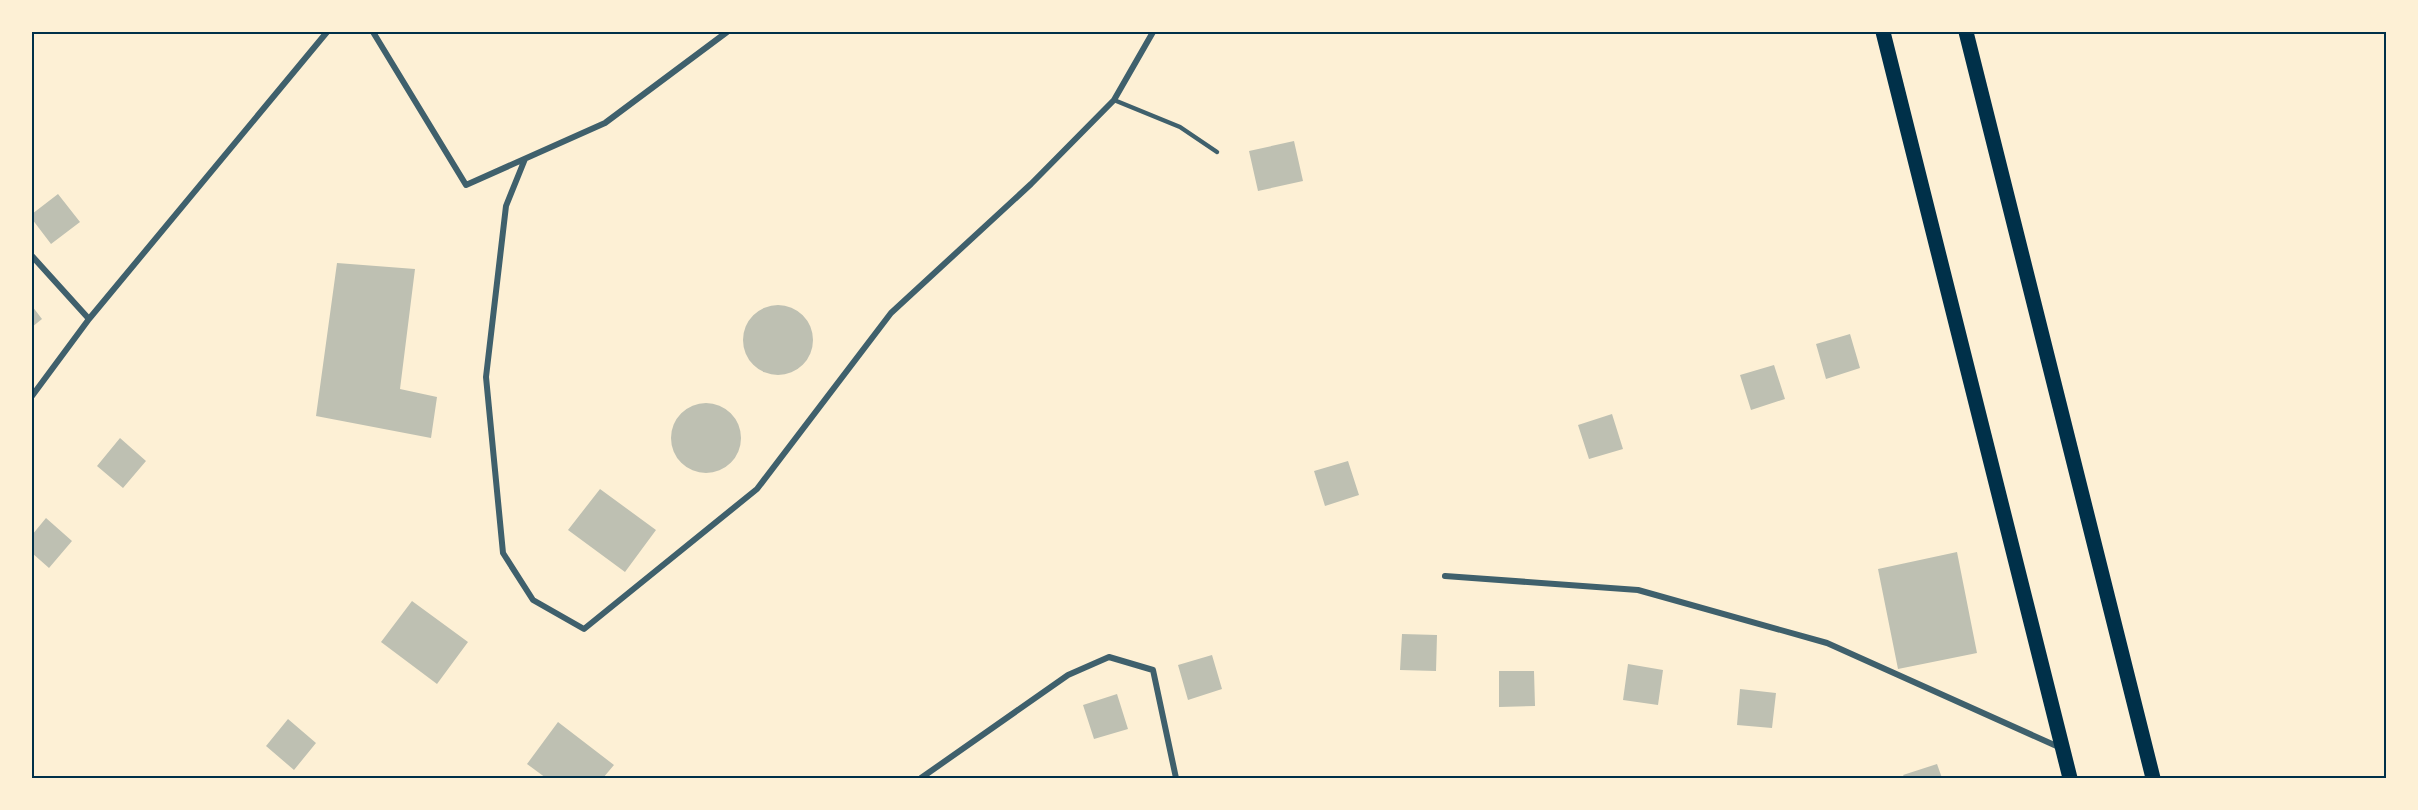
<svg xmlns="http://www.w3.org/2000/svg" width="2418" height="810" viewBox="0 0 2418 810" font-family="'DM Sans',sans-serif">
	<rect width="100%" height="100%" fill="#fdf0d5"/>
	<path fill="#bec0b2" d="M1294 141 1303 181 1258 191 1249 151Z
		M58 194 80 222 51 244 32 219V214Z
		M337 263 415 269 400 389 437 397 431 438 316 416Z
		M743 340a35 35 0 1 1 70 0a35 35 0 1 1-70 0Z
		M32 306 42 319 32 327Z
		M1850 334 1860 368 1826 379 1816 344Z
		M1774 365 1785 399 1751 410 1740 375Z
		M671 438a35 35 0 1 1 70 0a35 35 0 1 1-70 0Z
		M1612 414 1623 449 1589 459 1578 425Z
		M120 438 146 461 123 488 97 466Z
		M1348 461 1359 495 1325 506 1314 471Z
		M600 489 656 530 625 572 568 530Z
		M46 518 72 541 49 568 32 553V535Z
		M1957 552 1977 653 1898 669 1878 569Z
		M412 601 468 642 437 684 381 642Z
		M1402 634 1437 635 1436 671 1400 670Z
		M1212 655 1222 689 1188 700 1178 665Z
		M1628 664 1663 670 1658 705 1623 700Z
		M1499 671H1534L1535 706 1499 707Z
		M1740 689 1776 693 1772 728 1737 725Z
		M1117 694 1128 729 1094 739 1083 705Z
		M288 719 316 743 294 770 266 746Z
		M558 722 614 765 603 778H546L527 764Z
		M1937 764 1942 778H1905L1903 775Z"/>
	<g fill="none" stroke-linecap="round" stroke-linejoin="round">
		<path stroke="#3f606c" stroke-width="4.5" d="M1114 100 1180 127 1217 152"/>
		<path stroke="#3f606c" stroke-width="6" d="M373 32 466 185 605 123 727 32
			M525 159 506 206 486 377 503 553 533 600 584 629 757 489 891 313 1031 184 1114 100 1153 32
			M32 256 89 319
			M32 396 89 319 327 32
			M1445 576 1638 590 1827 643 2061 748
			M921 778 1068 675 1109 657 1153 670 1176 778"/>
		<path stroke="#003049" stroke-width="15" d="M1883 32 2070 778
			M1966 32 2153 778"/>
	</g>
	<rect width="2418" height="810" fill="none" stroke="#fdf0d5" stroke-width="66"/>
	<rect x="33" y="33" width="2352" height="744" fill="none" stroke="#003049" stroke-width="2"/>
</svg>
